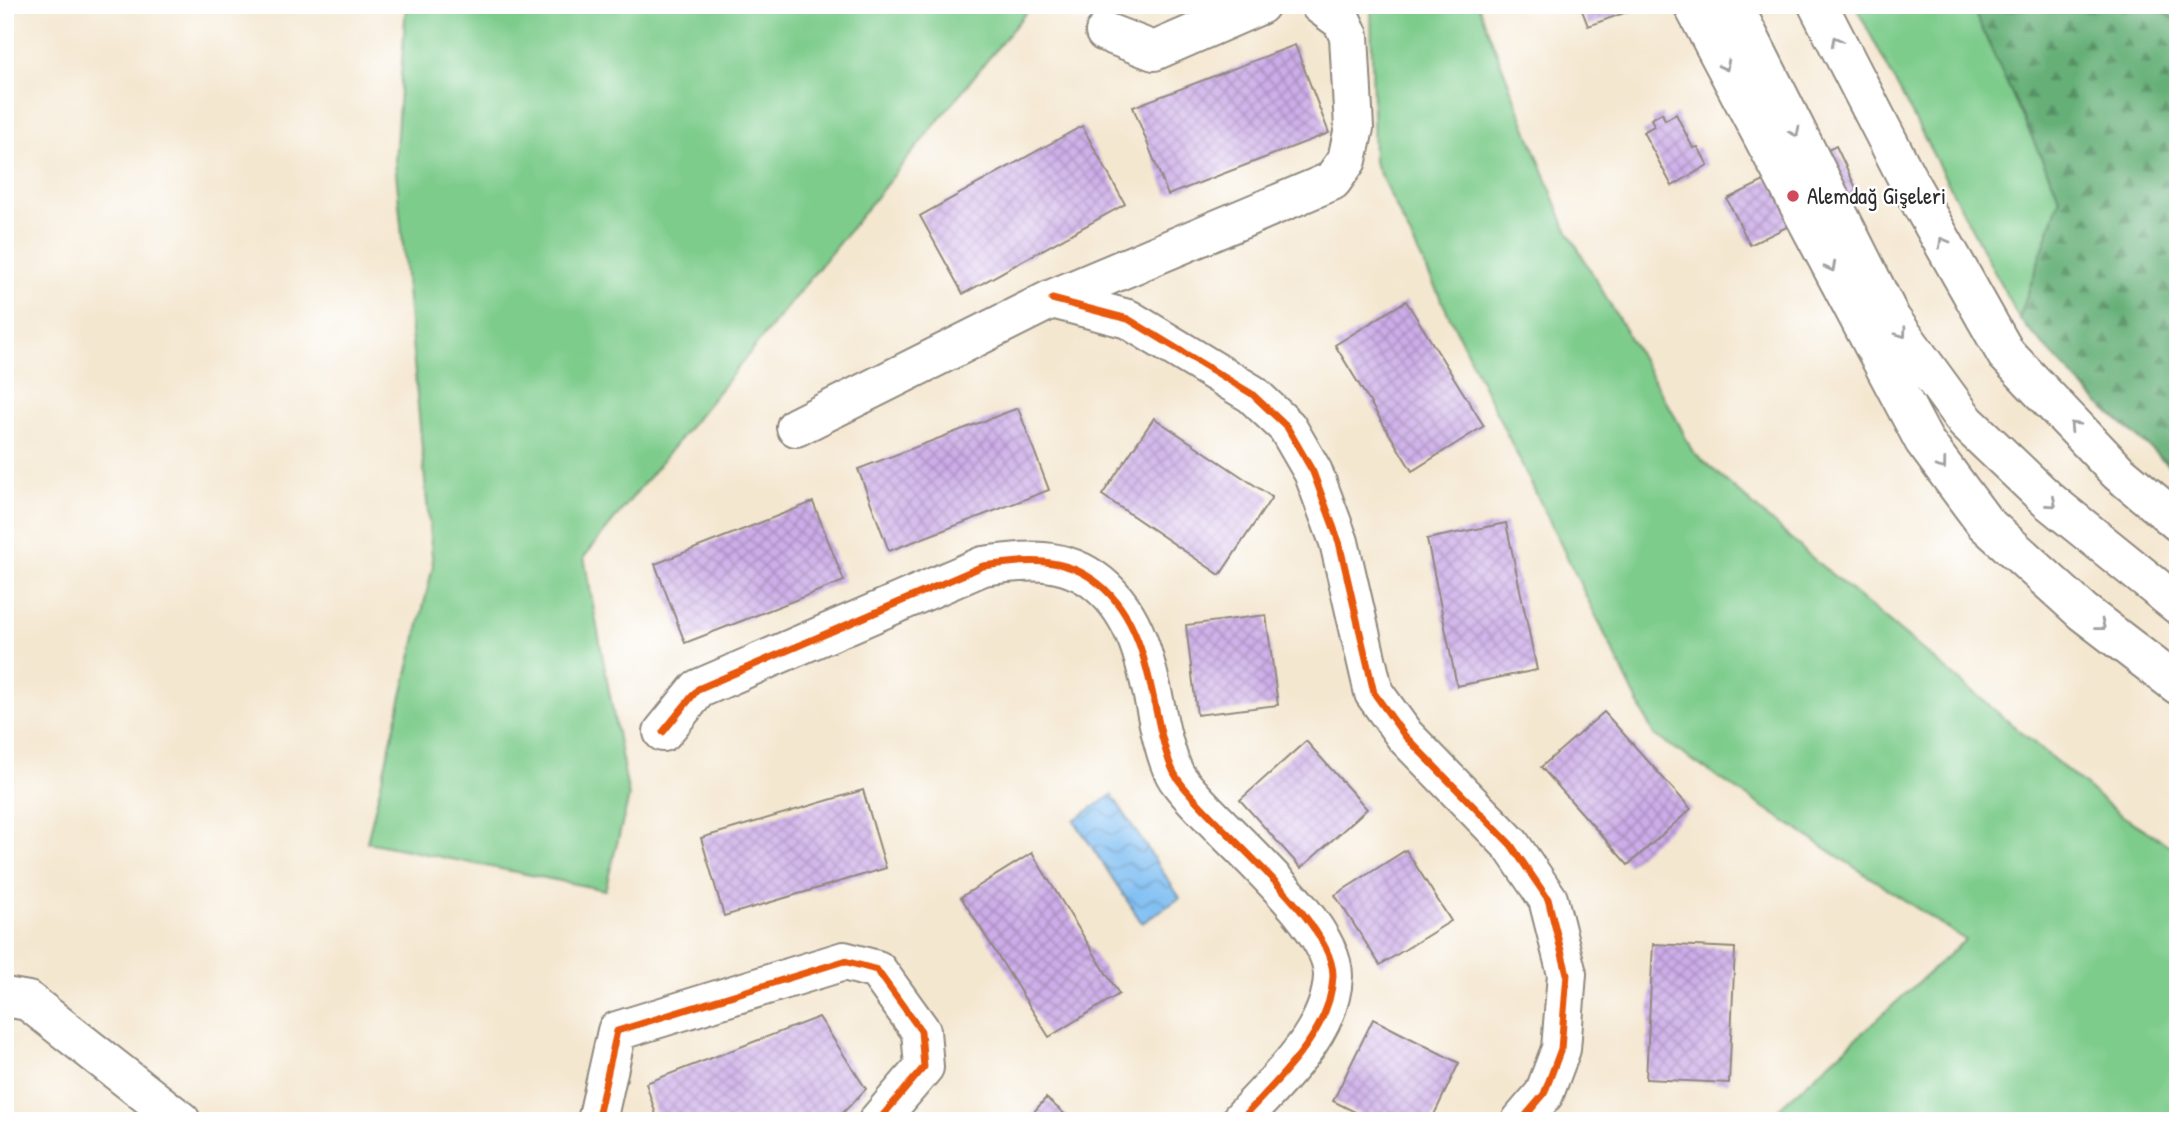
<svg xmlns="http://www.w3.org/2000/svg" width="2183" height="1126" viewBox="0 0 2183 1126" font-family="'Patrick Hand',sans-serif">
	<defs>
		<pattern id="forest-firs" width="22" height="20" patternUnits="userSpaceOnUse" patternTransform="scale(1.75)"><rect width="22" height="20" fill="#66b078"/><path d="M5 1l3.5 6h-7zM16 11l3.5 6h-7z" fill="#548f63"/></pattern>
		<pattern id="water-waves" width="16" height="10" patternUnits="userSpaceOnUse" patternTransform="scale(1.75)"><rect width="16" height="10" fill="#7dbdf2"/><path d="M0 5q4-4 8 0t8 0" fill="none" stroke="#679ac4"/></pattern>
		<pattern id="building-cross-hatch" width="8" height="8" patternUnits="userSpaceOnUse" patternTransform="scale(1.75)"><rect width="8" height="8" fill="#cdade9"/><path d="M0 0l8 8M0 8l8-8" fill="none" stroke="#a78dbd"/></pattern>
	</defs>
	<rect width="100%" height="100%" fill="#fff"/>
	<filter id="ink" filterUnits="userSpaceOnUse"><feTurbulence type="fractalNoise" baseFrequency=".0143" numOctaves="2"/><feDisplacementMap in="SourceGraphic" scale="14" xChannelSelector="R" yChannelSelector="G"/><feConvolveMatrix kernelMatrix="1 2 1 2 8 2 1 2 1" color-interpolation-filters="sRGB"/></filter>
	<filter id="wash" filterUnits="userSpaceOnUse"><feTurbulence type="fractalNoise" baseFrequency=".00686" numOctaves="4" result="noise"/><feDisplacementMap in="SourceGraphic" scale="28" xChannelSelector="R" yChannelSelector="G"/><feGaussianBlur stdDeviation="1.57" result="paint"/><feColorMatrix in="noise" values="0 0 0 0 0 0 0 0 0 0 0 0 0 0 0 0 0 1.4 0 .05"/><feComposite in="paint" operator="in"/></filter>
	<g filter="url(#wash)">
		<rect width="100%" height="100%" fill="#f4e7d0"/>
		<path fill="#7ecc8c" stroke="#547c5c" stroke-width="2" d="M406 5H1032L584 557 629 797 605 890 367 842 433 566 395 161Z
			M1371 5H1478L1565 226 1678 422 1692 451 1817 562 2118 813 2178 851V1121H1765L1965 940 1654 735 1374 162Z
			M1855 5H1971L2060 198 2019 319Z
			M2155 5H2178V22Z"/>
		<path fill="url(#forest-firs)" stroke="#486e52" stroke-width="2" d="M1971 5H2155L2178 22V473L2097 402 2019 319 2060 198Z"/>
		<path fill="url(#water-waves)" stroke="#54748e" stroke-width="2" d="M1112 795 1180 898 1142 923 1074 820Z"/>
		<g id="blocks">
			<path fill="url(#building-cross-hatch)" d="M1580 5H1624L1627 12 1588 26Z
				M1295 45 1329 133 1168 195 1133 107Z
				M1662 113 1665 120 1676 114 1693 148 1698 147 1708 165 1672 186 1643 132 1654 126 1651 119Z
				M1082 126 1125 204 963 294 920 216Z
				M1836 146 1858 192 1750 245 1727 199Z
				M1406 301 1484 426 1412 471 1335 345Z
				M1018 408 1049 490 889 551 858 469Z
				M1154 418 1272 497 1220 575 1102 495Z
				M813 502 844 581 685 643 655 564Z
				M1506 523 1537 670 1457 686 1427 539Z
				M1266 615 1278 705 1197 715 1186 625Z
				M1604 712 1691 809 1628 865 1541 767Z
				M1306 741 1367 809 1301 868 1240 800Z
				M863 790 886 868 724 916 701 838Z
				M1406 850 1451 921 1380 965 1335 895Z
				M1032 853 1119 994 1049 1037 961 897Z
				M1653 944 1735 948 1729 1083 1646 1079Z
				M819 1017 866 1089 835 1121H658L646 1083Z
				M1373 1019 1459 1063 1431 1121H1373L1333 1101Z
				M1046 1098 1073 1121H1026Z"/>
		</g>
	</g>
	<g filter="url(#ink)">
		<use href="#blocks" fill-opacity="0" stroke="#90897e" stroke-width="2"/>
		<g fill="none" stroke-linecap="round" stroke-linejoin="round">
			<defs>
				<path id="minor" d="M1105 32 1154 51 1260 5
					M1052 299 1128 319 1252 394 1287 427 1313 472 1339 542 1374 693 1405 736 1511 845 1548 899 1567 974 1561 1049 1544 1094 1521 1121
					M796 427 1052 299 1332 181 1347 160 1354 128 1349 36 1342 21 1320 5
					M663 732 698 689 983 566C1024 560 1064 555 1099 584 1143 620 1149 681 1161 733 1165 748 1170 770 1180 782 1214 828 1334 921 1333 976 1331 1034 1276 1080 1240 1121
					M5 997 28 1001 181 1121
					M597 1121 617 1031 844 961 877 970 921 1031 924 1067 878 1121"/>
				<path id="highway" d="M1693 5 1924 441 1985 523 2083 612 2178 685
					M1733 5 1891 319 1966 422 2048 500 2178 605
					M1818 5 1910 184 2006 354 2118 472 2178 522"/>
			</defs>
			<use href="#minor" stroke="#90897e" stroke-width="42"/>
			<use href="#highway" stroke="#90897e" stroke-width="42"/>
			<use href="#minor" stroke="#fff" stroke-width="38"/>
			<use href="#highway" stroke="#fff" stroke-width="38"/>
			<defs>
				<path id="cycleway" d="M1052 299 1128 319 1252 394 1287 427 1313 472 1339 542 1374 693 1405 736 1511 845 1548 899 1567 974 1561 1049 1544 1094 1521 1121
					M663 732 698 689 983 566C1024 560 1064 555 1099 584 1143 620 1149 681 1161 733 1165 748 1170 770 1180 782 1214 828 1334 921 1333 976 1331 1034 1276 1080 1240 1121
					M597 1121 617 1031 844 961 877 970 921 1031 924 1067 878 1121"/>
			</defs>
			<use href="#cycleway" stroke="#fff" stroke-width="11"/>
			<use href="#cycleway" stroke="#e8590c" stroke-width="7"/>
		</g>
		<defs><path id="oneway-chevron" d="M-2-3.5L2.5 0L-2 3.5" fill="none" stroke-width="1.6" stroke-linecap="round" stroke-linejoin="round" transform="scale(1.75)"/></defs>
		<g stroke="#a0a0a0">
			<use href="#oneway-chevron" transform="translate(1836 41) rotate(-117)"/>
			<use href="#oneway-chevron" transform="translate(1725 66) rotate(62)"/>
			<use href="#oneway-chevron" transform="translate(1795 132) rotate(64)"/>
			<use href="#oneway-chevron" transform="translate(1943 242) rotate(-120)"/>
			<use href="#oneway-chevron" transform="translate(1831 267) rotate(62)"/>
			<use href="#oneway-chevron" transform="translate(1902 333) rotate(54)"/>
			<use href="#oneway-chevron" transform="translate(2074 426) rotate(-133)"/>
			<use href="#oneway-chevron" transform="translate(1942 465) rotate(53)"/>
			<use href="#oneway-chevron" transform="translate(2052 503) rotate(41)"/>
			<use href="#oneway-chevron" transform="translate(2101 626) rotate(38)"/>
		</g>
	</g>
	<circle fill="#d1495b" stroke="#fff" stroke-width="2.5" cx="1793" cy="196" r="7"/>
	<g text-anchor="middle" stroke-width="5" stroke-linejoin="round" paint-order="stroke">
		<g font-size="23" fill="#2b2b2b" stroke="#fff" text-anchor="start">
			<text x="1807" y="204">Alemdağ Gişeleri</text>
		</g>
	</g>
	<rect width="2183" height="1126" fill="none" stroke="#fff" stroke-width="28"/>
</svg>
